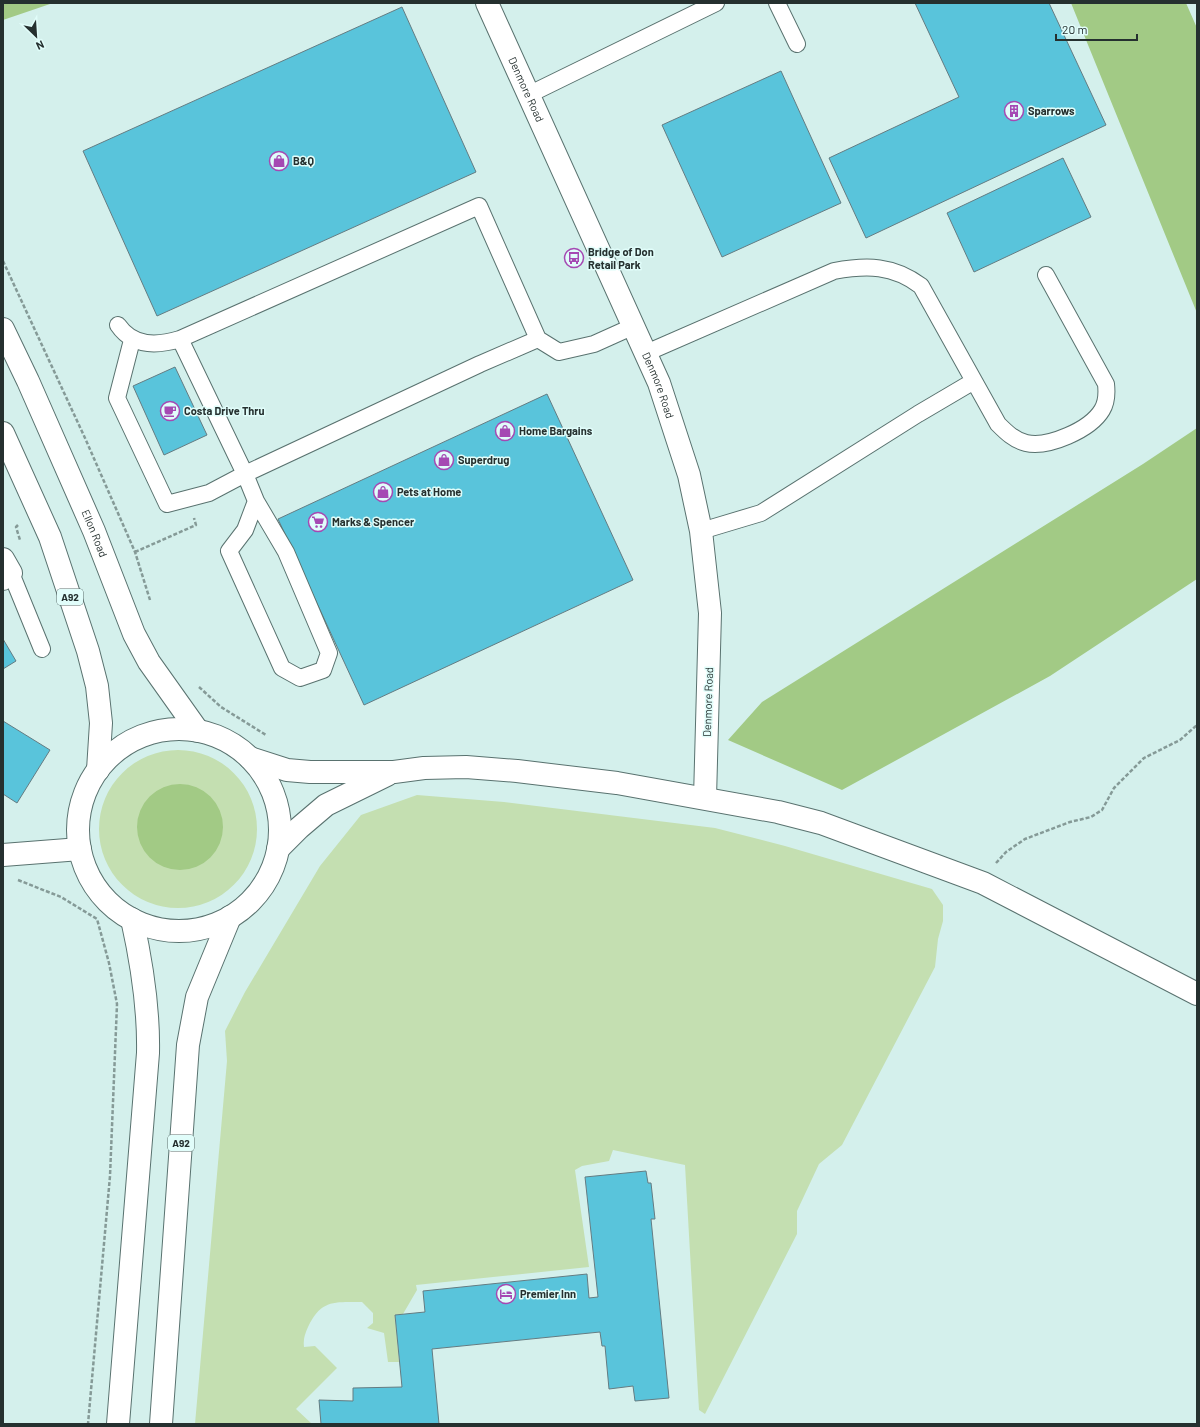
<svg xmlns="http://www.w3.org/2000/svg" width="1200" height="1427" viewBox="0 0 1200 1427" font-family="Barlow,sans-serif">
	<rect width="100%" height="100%" fill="#d4f0ec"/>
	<path fill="#c4dfb1" d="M99 829a79 79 0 1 1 158 0a79 79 0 1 1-158 0Z
		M417 795 504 802 715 828 785 846 932 889 943 905V921L938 939 935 967 842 1145 819 1164 797 1211V1234L705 1414 699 1410 685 1165 613 1150 609 1161 582 1166 575 1170 589 1267 416 1285 417 1290 403 1314 395 1315 399 1362H388L384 1333 367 1328 373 1323V1313L362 1302C335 1302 321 1299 308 1327 305 1334 303 1339 304 1347L315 1346 337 1368 296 1409 311 1423 321 1424H195L227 1061 225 1031 245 992 320 866 361 815Z"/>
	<path fill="#a2ca85" d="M3 3H53L3 20Z
		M1071 3H1186L1197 28V313Z
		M1197 428V579L1050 676 842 790 728 740 762 702 1143 464Z
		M137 827a43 43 0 1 1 86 0a43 43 0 1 1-86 0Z"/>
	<path fill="#59c4db" stroke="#647c82" d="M915 3H1049L1106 125 866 238 829 158 959 97Z
		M402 7 476 172 157 316 83 151Z
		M781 71 841 203 722 257 662 125Z
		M1063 158 1091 217 974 272 947 213Z
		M175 367 207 435 164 455 133 386Z
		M547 394 633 580 364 705 278 519Z
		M3 639 16 661 3 669Z
		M3 721 50 750 17 803 3 794Z
		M646 1171 648 1183H651L655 1219H651L669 1398 635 1401 633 1386 609 1389 605 1346H602L600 1332 432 1349 439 1424H321L319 1400 353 1401V1388L402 1387 395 1315 425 1312 423 1291 587 1274 589 1298 598 1297 585 1177Z"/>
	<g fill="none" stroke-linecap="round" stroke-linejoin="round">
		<defs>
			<path id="lane" d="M777 3 797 44
				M528 95 716 3
				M118 325C133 347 157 346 180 339
				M538 339 479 206 180 339 245 474 480 364 538 339 559 352 594 344 634 326
				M132 340 117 398 167 504 209 493 245 474 256 501 286 552 329 653 323 670 300 678 282 668 229 551 245 530 256 501
				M646 353 834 271C867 265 893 265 921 286L998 424C1006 432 1014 440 1026 443 1048 448 1090 430 1102 410 1107 402 1107 393 1106 384L1046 275
				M701 531 761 513 918 414 974 381
				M11 573 42 649"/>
			<path id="street" d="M3 559 11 573 3 579
				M3 855 80 849"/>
			<g id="secondary">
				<path id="s1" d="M487 3 659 383 689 475 701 531 710 613 705 798"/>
				<path d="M250 758 287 770 310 772H394L424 768 466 767 517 771 617 783 778 812 821 823 983 883 1197 994"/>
				<path d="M278 849 299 828 326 805 387 775"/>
			</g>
			<g id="primary">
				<path id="s2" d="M3 329 28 381 94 531 134 634 149 662 198 731"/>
				<path d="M3 433 50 537 88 651 97 686 101 723 98 770"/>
				<circle cx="179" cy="830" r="101"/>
				<path d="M118 1424 148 1053C149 1007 142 964 132 919"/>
				<path d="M161 1424 188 1045 197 997 230 917"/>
			</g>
		</defs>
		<use href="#lane" stroke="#59726f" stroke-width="18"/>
		<use href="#street" stroke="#59726f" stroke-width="24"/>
		<use href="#secondary" stroke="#59726f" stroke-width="24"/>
		<use href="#primary" stroke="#59726f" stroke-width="24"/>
		<path stroke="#859a97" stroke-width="2.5" stroke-dasharray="4 2" stroke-linecap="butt" d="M3 261 85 438 135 552 150 600
			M18 525 16 527 20 540
			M135 552 196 525 194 518
			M199 687 221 707 266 735
			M996 863 1006 852 1025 839 1070 822 1091 817 1102 810 1114 788 1144 758 1180 740 1197 725
			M18 880 61 897 97 919 109 963 117 1004 110 1176 88 1424"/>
		<use href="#lane" stroke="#fff" stroke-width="16"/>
		<use href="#street" stroke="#fff" stroke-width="22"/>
		<use href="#secondary" stroke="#fff" stroke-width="22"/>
		<use href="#primary" stroke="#fff" stroke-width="22"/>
	</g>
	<defs>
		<symbol id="building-ring" viewBox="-11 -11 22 22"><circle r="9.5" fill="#e1fdfa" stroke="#a549b3" stroke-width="1.5"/><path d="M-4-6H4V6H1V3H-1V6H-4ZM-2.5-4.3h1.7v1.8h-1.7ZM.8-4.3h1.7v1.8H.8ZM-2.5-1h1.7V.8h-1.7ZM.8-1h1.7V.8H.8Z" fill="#a549b3"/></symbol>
		<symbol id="shop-ring" viewBox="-11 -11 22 22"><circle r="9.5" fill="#e1fdfa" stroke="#a549b3" stroke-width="1.5"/><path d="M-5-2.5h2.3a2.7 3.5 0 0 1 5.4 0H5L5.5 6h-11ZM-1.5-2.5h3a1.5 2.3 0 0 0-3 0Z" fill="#a549b3"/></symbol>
		<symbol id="bus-ring" viewBox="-11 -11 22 22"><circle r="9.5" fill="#e1fdfa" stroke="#a549b3" stroke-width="1.5"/><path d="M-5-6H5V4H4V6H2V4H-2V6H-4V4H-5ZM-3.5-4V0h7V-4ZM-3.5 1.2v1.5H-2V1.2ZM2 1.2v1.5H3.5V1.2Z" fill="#a549b3"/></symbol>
		<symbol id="cafe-ring" viewBox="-11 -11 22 22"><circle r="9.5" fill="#e1fdfa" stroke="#a549b3" stroke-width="1.5"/><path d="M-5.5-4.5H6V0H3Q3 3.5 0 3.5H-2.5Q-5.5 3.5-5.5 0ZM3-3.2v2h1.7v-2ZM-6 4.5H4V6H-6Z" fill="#a549b3"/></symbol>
		<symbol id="supermarket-ring" viewBox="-11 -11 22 22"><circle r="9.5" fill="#e1fdfa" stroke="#a549b3" stroke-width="1.5"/><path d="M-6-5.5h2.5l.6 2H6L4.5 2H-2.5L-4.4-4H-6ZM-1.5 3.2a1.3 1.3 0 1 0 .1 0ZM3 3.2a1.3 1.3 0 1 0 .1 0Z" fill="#a549b3"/></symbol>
		<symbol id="hotel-ring" viewBox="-11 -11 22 22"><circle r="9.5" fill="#e1fdfa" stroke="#a549b3" stroke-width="1.5"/><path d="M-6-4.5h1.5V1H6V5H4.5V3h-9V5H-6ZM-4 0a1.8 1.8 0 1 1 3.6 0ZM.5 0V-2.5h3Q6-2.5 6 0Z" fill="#a549b3"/></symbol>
	</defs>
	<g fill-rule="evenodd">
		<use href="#building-ring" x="1003" y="100" width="22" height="22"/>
		<use href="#shop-ring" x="268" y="150" width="22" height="22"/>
		<use href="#bus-ring" x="563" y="247" width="22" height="22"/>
		<use href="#cafe-ring" x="159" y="400" width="22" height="22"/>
		<use href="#shop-ring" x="494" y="420" width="22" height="22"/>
		<use href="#shop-ring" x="433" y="449" width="22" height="22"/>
		<use href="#shop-ring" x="372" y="481" width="22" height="22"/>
		<use href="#supermarket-ring" x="307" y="511" width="22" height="22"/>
		<use href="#hotel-ring" x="495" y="1283" width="22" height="22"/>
	</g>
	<g text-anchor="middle" stroke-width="3" stroke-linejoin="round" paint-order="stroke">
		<g fill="#e1fdfa" stroke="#5d6e6c" stroke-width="1">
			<rect x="57" y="589" width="26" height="16" rx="3"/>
			<rect x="168" y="1135" width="26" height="16" rx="3"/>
		</g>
		<g font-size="10" font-weight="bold" fill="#25302f">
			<text x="70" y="601">A92</text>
			<text x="181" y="1147">A92</text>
		</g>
		<g font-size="11" fill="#25302f" stroke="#e1fdfa">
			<text dy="4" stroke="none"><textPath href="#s1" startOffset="95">Denmore Road</textPath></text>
			<text dy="4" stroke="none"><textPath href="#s1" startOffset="419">Denmore Road</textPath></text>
			<text dy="4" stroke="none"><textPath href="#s2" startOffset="224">Ellon Road</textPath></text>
			<text transform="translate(708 702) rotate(-88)" y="4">Denmore Road</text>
		</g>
		<g font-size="11" font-weight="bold" fill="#25302f" stroke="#e1fdfa" text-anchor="start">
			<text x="1028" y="115">Sparrows</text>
			<text x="293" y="165">B&amp;Q</text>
			<text x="588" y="256">Bridge of Don<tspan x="588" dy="13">Retail Park</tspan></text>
			<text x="184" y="415">Costa Drive Thru</text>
			<text x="519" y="435">Home Bargains</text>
			<text x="458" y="464">Superdrug</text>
			<text x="397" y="496">Pets at Home</text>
			<text x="332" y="526">Marks &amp; Spencer</text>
			<text x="520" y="1298">Premier Inn</text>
		</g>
	</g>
	<rect width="1200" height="1427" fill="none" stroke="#25302f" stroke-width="8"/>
	<g transform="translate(36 36) rotate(155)" stroke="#e1fdfa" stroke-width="3" paint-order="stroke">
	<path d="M0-3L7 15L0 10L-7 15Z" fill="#25302f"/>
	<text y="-6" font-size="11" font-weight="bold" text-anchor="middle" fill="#25302f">N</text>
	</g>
	<path d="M1056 34v6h81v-6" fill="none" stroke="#25302f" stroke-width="2"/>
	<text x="1062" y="34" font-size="12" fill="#25302f" stroke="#e1fdfa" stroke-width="3" paint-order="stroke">20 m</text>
</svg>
